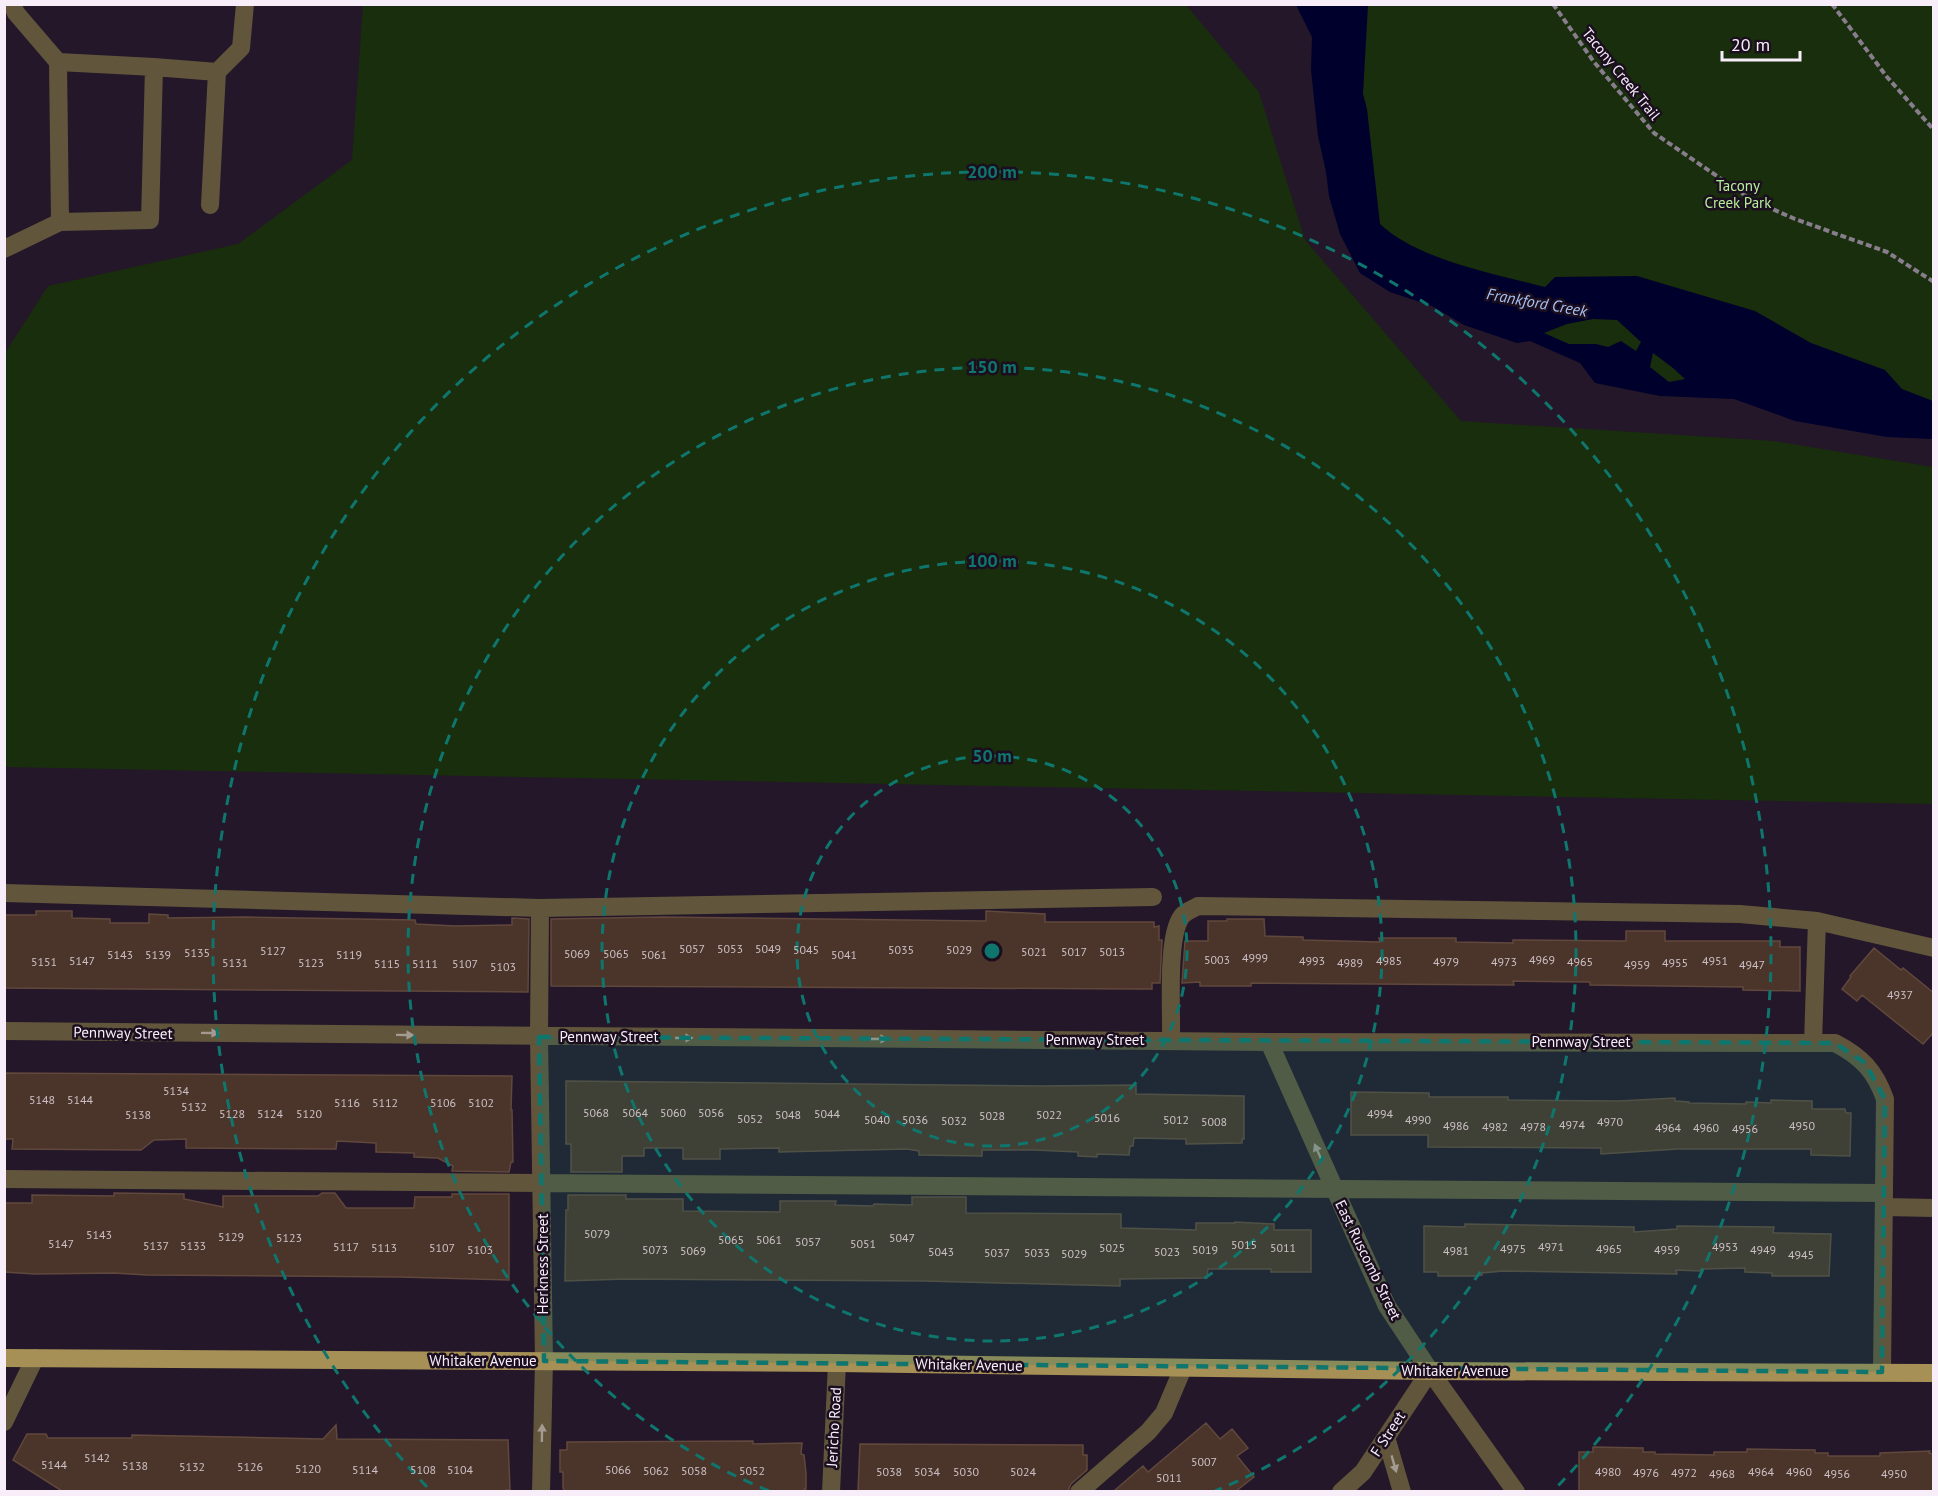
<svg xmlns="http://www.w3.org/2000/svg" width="1938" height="1496" viewBox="0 0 1938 1496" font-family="'PT Sans',sans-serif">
	<rect width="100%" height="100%" fill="#241729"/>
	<path fill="#192e0c" d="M363 5H1186L1259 92 1305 240 1461 421 1773 441 1933 467V804L5 767V353L48 286 238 244 352 160Z
		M1323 5H1933V433L1648 383 1367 260Z"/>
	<path fill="#00002c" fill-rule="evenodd" d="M1296 5H1368L1363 94 1367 109 1380 224C1418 260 1495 274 1545 287L1555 277 1637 276 1755 311 1811 343 1885 370 1902 389 1933 401V439L1887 437 1795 421 1734 399 1660 396 1595 383 1580 363 1530 341 1517 343 1464 325 1432 306 1390 292 1360 273 1340 234 1329 196 1326 172 1318 136 1311 70 1312 37ZM1593 319 1617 320 1641 342 1636 351 1621 341 1608 347 1596 344H1569L1544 333 1567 324ZM1653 353 1673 368 1685 379 1669 382 1650 367Z"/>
	<path fill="#4b3429" stroke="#61483d" stroke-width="1.5" d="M36 911H72V918L110 919V923H149V914L168 915V918L245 917 415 920 416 924 455 926 512 925V918L529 919 528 992 4 988V915H36Z
		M986 911 1045 914V922H1154V927L1159 926V940H1162L1160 983H1152V989H1139L551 986V919L662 917 986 921Z
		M1227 919H1264L1265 936 1303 937V940L1380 942 1379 938H1456V942L1513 943V940L1626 941V931H1665V941H1780V947H1800V991L1743 990V987L1590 985V982L1513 981 1514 985 1251 983V986H1200V982L1182 983 1185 941H1208V921H1227Z
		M1874 948 1901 970 1903 968 1934 993V1032L1923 1044 1862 995 1857 1001 1842 989 1851 977 1850 976Z
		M4 1073 512 1076 511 1110H512L513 1162H511L509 1172 452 1171 453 1166 438 1158 414 1157V1153L376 1152V1143L337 1141 336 1149 186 1148V1139L154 1140 141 1150 12 1149 13 1139H4Z
		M566 1081 1043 1086 1136 1085V1094L1244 1096V1139H1242V1143L1186 1144V1139L1134 1138 1133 1146H1130L1129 1155 1097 1154V1157L1078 1156V1152L1034 1150H982V1156L919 1155V1151L907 1149 779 1152V1148L720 1149V1159H683V1148H644V1156H622V1172H571V1144H566Z
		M1351 1092 1429 1093V1097H1508V1100L1619 1101 1675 1098V1101L1689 1102V1103L1746 1104V1102L1771 1103V1100L1812 1101V1109H1845L1846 1113H1851L1850 1156 1811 1155V1149H1678L1601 1154V1148L1428 1147V1135H1351Z
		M114 1193 184 1194V1199L223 1207V1196H318L322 1193H335L346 1208H414L415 1197H452V1194H509V1280L400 1277 147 1275 114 1273 35 1274 4 1272V1203H32V1195L114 1196Z
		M568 1195H626V1199H683V1211L780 1212V1201H836L835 1205 873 1206 874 1204 912 1205V1197H966V1213L1121 1214V1228L1196 1230V1223H1235V1222L1274 1224V1230H1311V1272H1271V1269H1208L1207 1278 1120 1279V1286L925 1281 625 1279 565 1281 566 1210H568Z
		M1465 1224 1634 1227V1232L1677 1229V1226L1774 1227 1773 1233 1831 1234 1829 1276H1772V1273L1745 1272V1268L1701 1269V1271L1676 1270 1677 1274 1503 1271 1482 1273V1275L1476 1276H1438V1272H1424V1226L1465 1227Z
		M1206 1423 1220 1439 1232 1429 1248 1448 1237 1456 1254 1477 1236 1491H1114L1143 1466 1148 1472Z
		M336 1425 337 1439 508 1440 510 1490H506V1491H62L13 1460 27 1434H46L48 1438H132V1435L323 1439Z
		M753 1441V1444L802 1443 801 1454 804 1455 806 1473V1489H804V1491H565L563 1488V1472H560V1450H567V1442Z
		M860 1444 1083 1445V1455H1087V1470L1071 1484 1068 1491H858Z
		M1593 1447 1643 1448V1452H1655V1454L1714 1455V1452H1747V1449L1815 1450V1453H1828V1456H1880V1453L1930 1451 1929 1453 1934 1454V1491H1579V1452H1593Z"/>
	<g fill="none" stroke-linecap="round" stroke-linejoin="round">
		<path stroke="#887d8c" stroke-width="4" stroke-dasharray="6 3" stroke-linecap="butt" d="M1553 4 1594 62 1654 133 1752 200 1795 219 1887 252 1934 282
			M1832 4 1887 77 1934 130"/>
		<path stroke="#61563b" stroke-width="18" d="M12 4 16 13 58 62
			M154 67 217 72 210 205
			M217 72 241 48 245 4
			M4 249 60 222 150 220 154 67 58 62 60 222
			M4 893 540 908 1153 897
			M540 908 539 1037 544 1361 541 1492
			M4 1031 1269 1042 1835 1043C1862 1057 1875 1071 1885 1099L1882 1372
			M1171 1041C1172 1013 1166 936 1182 916 1186 911 1193 909 1198 906L1740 914 1817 921 1934 948
			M1269 1042 1387 1306 1430 1371 1516 1492
			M1813 1043 1817 921
			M4 1179C631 1185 1258 1186 1884 1193
			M1884 1207 1934 1208
			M4 1422 35 1358
			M1386 1437 1402 1492
			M831 1492 837 1363
			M1079 1492 1148 1432 1164 1413 1183 1368
			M1341 1492 1363 1472 1430 1371"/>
		<path stroke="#a69055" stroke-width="18" d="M4 1358 837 1363 1430 1371 1934 1373"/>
	</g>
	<defs><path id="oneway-solid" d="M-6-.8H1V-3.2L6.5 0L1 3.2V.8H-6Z" transform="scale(1.5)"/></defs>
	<g fill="#a49a91">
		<use href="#oneway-solid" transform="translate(210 1033) rotate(1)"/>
		<use href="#oneway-solid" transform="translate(405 1035) rotate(1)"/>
		<use href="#oneway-solid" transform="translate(684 1038)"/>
		<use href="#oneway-solid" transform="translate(879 1039)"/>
		<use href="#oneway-solid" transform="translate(1318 1152) rotate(-114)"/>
		<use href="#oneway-solid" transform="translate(542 1433) rotate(-89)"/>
		<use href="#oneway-solid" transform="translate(1394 1464) rotate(74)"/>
	</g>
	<path fill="#0f766e" fill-opacity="0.2" stroke="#0f766e" stroke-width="4.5" stroke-dasharray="12 8" stroke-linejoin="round" d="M539 1037 1835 1043 1865 1063 1885 1099 1882 1372 544 1361Z"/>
	<g fill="none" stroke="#0f766e" stroke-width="3" stroke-dasharray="10 8">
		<circle cx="992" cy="951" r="195"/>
		<circle cx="992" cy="951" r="390"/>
		<path d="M769 1491A584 584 0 1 1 1215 1491"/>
		<path d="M427 1487A779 779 0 1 1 1557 1487"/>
	</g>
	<g text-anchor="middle" stroke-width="5" stroke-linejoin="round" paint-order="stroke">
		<g font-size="12" fill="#ccc0c6">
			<text x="692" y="953">5057</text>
			<text x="730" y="953">5053</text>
			<text x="768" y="953">5049</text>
			<text x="806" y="954">5045</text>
			<text x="901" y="954">5035</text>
			<text x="959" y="954">5029</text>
			<text x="273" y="955">5127</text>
			<text x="1034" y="956">5021</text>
			<text x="1074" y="956">5017</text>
			<text x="1112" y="956">5013</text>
			<text x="197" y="957">5135</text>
			<text x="577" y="958">5069</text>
			<text x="616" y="958">5065</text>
			<text x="120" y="959">5143</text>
			<text x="158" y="959">5139</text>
			<text x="349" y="959">5119</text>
			<text x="654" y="959">5061</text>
			<text x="844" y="959">5041</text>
			<text x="1255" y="962">4999</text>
			<text x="1217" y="964">5003</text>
			<text x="1542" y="964">4969</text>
			<text x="82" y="965">5147</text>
			<text x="1312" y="965">4993</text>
			<text x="1389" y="965">4985</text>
			<text x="1715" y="965">4951</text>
			<text x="44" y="966">5151</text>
			<text x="1446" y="966">4979</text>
			<text x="1504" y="966">4973</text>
			<text x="1580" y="966">4965</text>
			<text x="235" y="967">5131</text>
			<text x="311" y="967">5123</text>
			<text x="1350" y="967">4989</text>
			<text x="1675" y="967">4955</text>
			<text x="387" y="968">5115</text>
			<text x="425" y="968">5111</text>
			<text x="465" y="968">5107</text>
			<text x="1637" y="969">4959</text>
			<text x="1752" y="969">4947</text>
			<text x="503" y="971">5103</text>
			<text x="1900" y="999">4937</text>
			<text x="176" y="1095">5134</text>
			<text x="42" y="1104">5148</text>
			<text x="80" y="1104">5144</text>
			<text x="347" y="1107">5116</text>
			<text x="385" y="1107">5112</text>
			<text x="443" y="1107">5106</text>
			<text x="481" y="1107">5102</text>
			<text x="194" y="1111">5132</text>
			<text x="596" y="1117">5068</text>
			<text x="635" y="1117">5064</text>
			<text x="673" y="1117">5060</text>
			<text x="711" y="1117">5056</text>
			<text x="232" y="1118">5128</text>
			<text x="270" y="1118">5124</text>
			<text x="309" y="1118">5120</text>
			<text x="827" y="1118">5044</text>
			<text x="1380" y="1118">4994</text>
			<text x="138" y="1119">5138</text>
			<text x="788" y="1119">5048</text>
			<text x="1049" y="1119">5022</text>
			<text x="992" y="1120">5028</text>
			<text x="1107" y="1122">5016</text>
			<text x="750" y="1123">5052</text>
			<text x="877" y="1124">5040</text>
			<text x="915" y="1124">5036</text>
			<text x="1176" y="1124">5012</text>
			<text x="1418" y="1124">4990</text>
			<text x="954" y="1125">5032</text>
			<text x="1214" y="1126">5008</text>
			<text x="1610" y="1126">4970</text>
			<text x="1572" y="1129">4974</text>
			<text x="1456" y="1130">4986</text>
			<text x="1802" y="1130">4950</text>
			<text x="1495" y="1131">4982</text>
			<text x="1533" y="1131">4978</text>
			<text x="1668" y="1132">4964</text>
			<text x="1706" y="1132">4960</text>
			<text x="1745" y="1133">4956</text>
			<text x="597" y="1238">5079</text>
			<text x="99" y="1239">5143</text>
			<text x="231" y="1241">5129</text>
			<text x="289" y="1242">5123</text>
			<text x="902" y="1242">5047</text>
			<text x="731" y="1244">5065</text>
			<text x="769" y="1244">5061</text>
			<text x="808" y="1246">5057</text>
			<text x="61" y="1248">5147</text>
			<text x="863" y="1248">5051</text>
			<text x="1244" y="1249">5015</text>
			<text x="156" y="1250">5137</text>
			<text x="193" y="1250">5133</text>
			<text x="346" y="1251">5117</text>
			<text x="1551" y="1251">4971</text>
			<text x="1725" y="1251">4953</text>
			<text x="384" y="1252">5113</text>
			<text x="442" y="1252">5107</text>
			<text x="1112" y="1252">5025</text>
			<text x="1283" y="1252">5011</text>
			<text x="1513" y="1253">4975</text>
			<text x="1609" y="1253">4965</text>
			<text x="480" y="1254">5103</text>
			<text x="655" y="1254">5073</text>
			<text x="1205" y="1254">5019</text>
			<text x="1667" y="1254">4959</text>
			<text x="1763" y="1254">4949</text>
			<text x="693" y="1255">5069</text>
			<text x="1456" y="1255">4981</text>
			<text x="941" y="1256">5043</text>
			<text x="1167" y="1256">5023</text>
			<text x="997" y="1257">5037</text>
			<text x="1037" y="1257">5033</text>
			<text x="1074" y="1258">5029</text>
			<text x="1801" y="1259">4945</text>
			<text x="97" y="1462">5142</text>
			<text x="1204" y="1466">5007</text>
			<text x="54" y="1469">5144</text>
			<text x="135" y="1470">5138</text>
			<text x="192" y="1471">5132</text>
			<text x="250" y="1471">5126</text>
			<text x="308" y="1473">5120</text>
			<text x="365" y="1474">5114</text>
			<text x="423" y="1474">5108</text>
			<text x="460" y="1474">5104</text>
			<text x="618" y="1474">5066</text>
			<text x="656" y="1475">5062</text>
			<text x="694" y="1475">5058</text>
			<text x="752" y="1475">5052</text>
			<text x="889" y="1476">5038</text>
			<text x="927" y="1476">5034</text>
			<text x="966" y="1476">5030</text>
			<text x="1023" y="1476">5024</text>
			<text x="1608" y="1476">4980</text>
			<text x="1761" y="1476">4964</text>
			<text x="1799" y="1476">4960</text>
			<text x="1646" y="1477">4976</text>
			<text x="1684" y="1477">4972</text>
			<text x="1722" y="1478">4968</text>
			<text x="1837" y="1478">4956</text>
			<text x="1894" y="1478">4950</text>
			<text x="1169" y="1482">5011</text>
		</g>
		<g font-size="15" fill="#f7eefa" stroke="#1b0e1f">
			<text transform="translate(1621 74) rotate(51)" y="5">Tacony Creek Trail</text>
			<text transform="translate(123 1033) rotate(1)" y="5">Pennway Street</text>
			<text x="609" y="1042">Pennway Street</text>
			<text x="1095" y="1045">Pennway Street</text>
			<text x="1581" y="1047">Pennway Street</text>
			<text transform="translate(1368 1260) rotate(64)" y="5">East Ruscomb Street</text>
			<text transform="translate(543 1264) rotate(-90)" y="5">Herkness Street</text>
			<text x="483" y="1366">Whitaker Avenue</text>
			<text transform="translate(969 1365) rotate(1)" y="5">Whitaker Avenue</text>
			<text x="1455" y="1376">Whitaker Avenue</text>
			<text transform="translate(834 1427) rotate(-87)" y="5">Jericho Road</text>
			<text transform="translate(1388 1434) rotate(-57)" y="5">F Street</text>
		</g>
		<g font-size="15" fill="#b6ef99" stroke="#1b0e1f">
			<text x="1738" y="191">Tacony<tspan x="1738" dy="17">Creek Park</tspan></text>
		</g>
		<g font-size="16" font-style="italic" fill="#a7c1f2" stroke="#1b0e1f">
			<text transform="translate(1537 302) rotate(10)" y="6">Frankford Creek</text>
		</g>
	</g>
	<circle cx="992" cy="951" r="9" fill="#0f766e" stroke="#1b0e1f" stroke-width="3"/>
	<g font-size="18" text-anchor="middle" font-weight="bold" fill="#0f766e" stroke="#1b0e1f" stroke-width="5" stroke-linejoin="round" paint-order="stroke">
		<text x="992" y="178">200 m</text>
		<text x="992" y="373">150 m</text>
		<text x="992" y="567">100 m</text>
		<text x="992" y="762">50 m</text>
	</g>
	<rect width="1938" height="1496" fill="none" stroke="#f7eefa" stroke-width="12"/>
	<path d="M1722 51v9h78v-9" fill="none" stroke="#f7eefa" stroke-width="3"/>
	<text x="1731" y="51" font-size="18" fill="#f7eefa" stroke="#1b0e1f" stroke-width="4.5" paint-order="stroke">20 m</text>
</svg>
